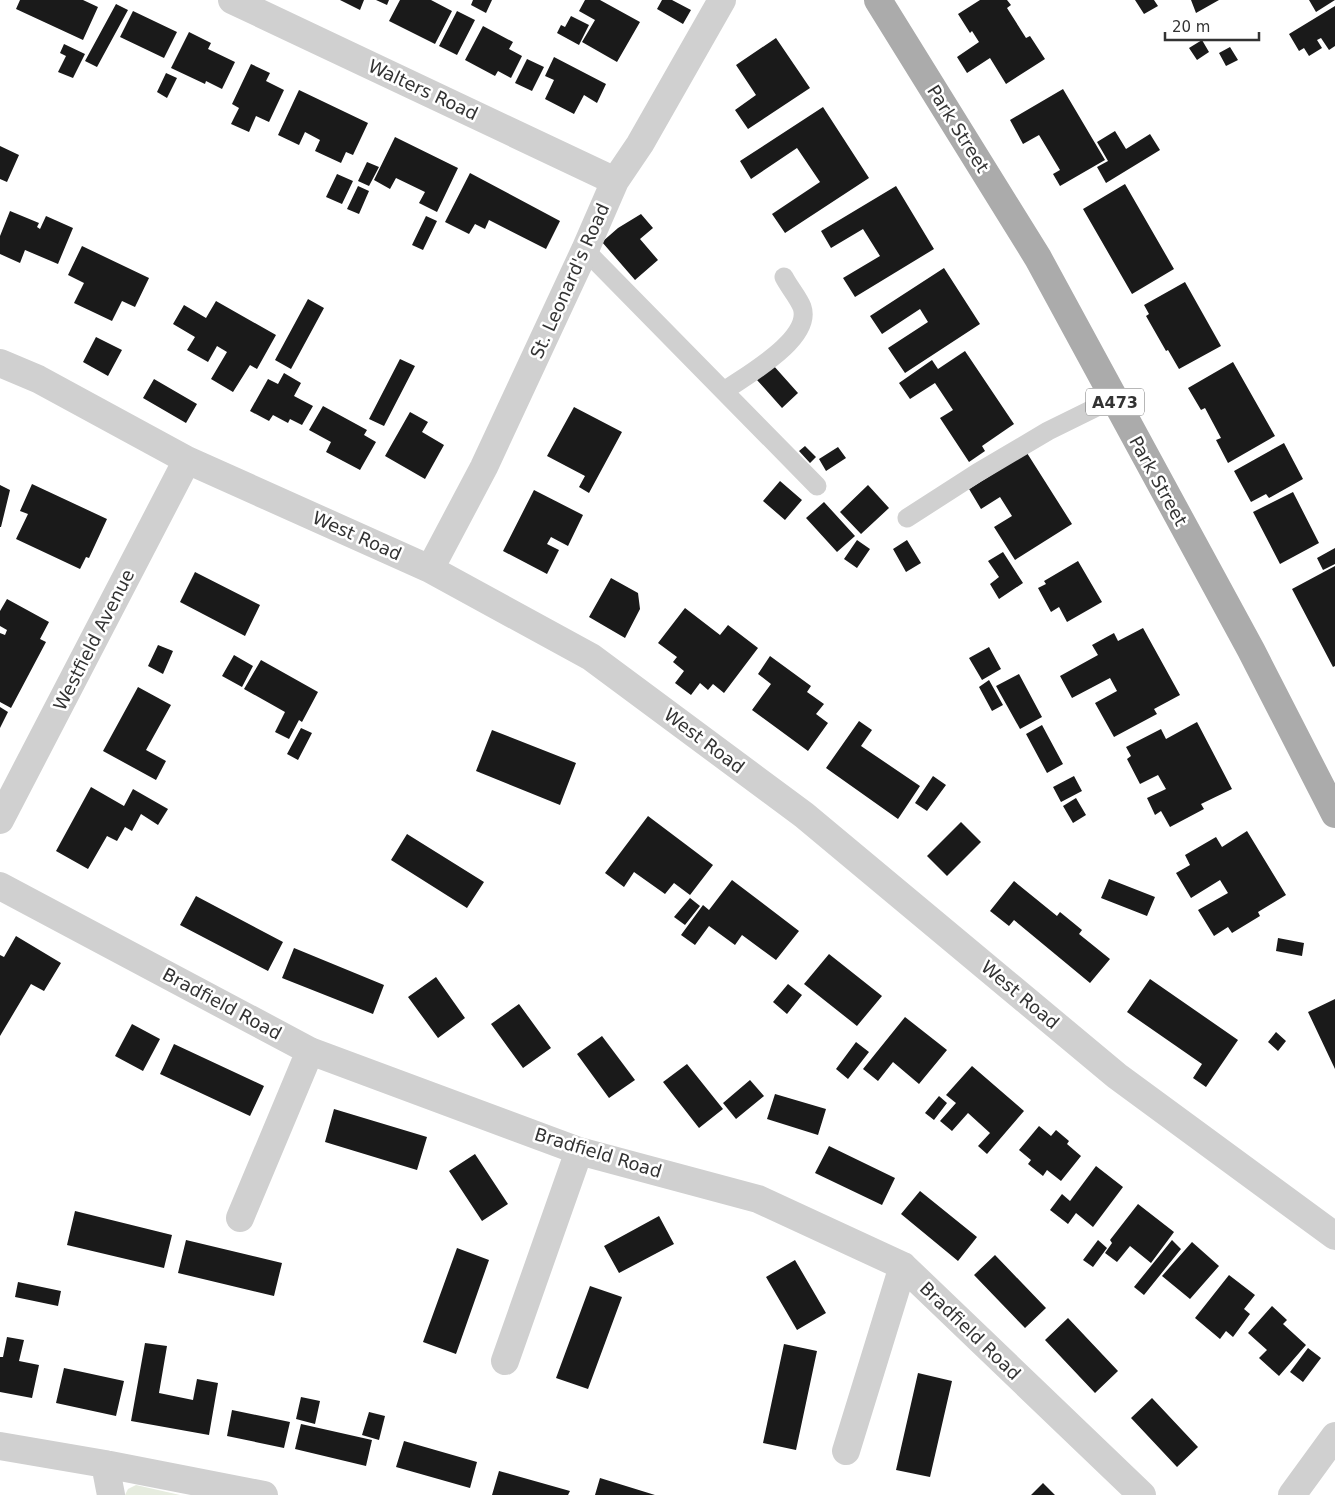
<svg xmlns="http://www.w3.org/2000/svg" width="1335" height="1495" viewBox="0 0 1335 1495" font-family="'DejaVu Sans',sans-serif">
	<rect width="100%" height="100%" fill="#fff"/>
	<path fill="#e6ecdf" d="M136 1485 180 1495H125L128 1489Z"/>
	<path fill="#1a1a1a" d="M20 0H83L98 7 83 40 16 9Z
		M340 0H364L360 10Z
		M376 0H389L387 5Z
		M400 0H431L452 11 435 44 389 21Z
		M473 0H492L486 13 471 5Z
		M585 0H600L640 22 617 62 582 42 595 20 579 11Z
		M662 0H672L691 10 683 24 657 9Z
		M980 0H1007L1011 5 1007 8 1026 38 1030 36 1045 59 1006 84 990 58 967 73 957 57 979 42 972 31 970 33 958 14Z
		M1135 0H1154L1158 6 1144 14Z
		M1191 0H1219L1196 13Z
		M1309 0H1335L1316 12Z
		M116 4 128 10 97 67 85 61Z
		M1335 6V46L1329 50 1321 38 1317 40 1322 48 1309 56 1304 48 1299 51 1289 34Z
		M133 11 177 32 164 58 120 37Z
		M457 11 475 20 457 55 439 46Z
		M571 16 589 25 579 45 557 33 561 25 565 27Z
		M483 26 513 42 509 49 522 56 511 78 498 71 495 76 465 60Z
		M189 32 211 43 208 49 235 62 222 89 206 81 205 84 171 68Z
		M776 38 810 88 748 129 735 110 756 95 736 65Z
		M1202 40 1209 52 1197 60 1189 48Z
		M64 44 85 54 73 78 58 72 66 56 60 53Z
		M1230 47 1238 60 1226 66 1219 53Z
		M554 57 606 84 597 103 584 95 574 114 545 99 554 80 545 76Z
		M527 59 544 67 532 91 515 83Z
		M251 64 270 73 266 81 284 90 269 122 256 116 249 132 231 124 239 108 232 104Z
		M166 73 177 78 167 98 157 92Z
		M1063 89 1105 160 1060 186 1053 174 1060 170 1039 135 1023 144 1010 120Z
		M299 90 368 123 353 155 346 152 341 163 315 151 320 140 305 132 299 145 278 135Z
		M823 107 869 178 785 233 772 214 820 182 797 148 751 179 740 161Z
		M1115 131 1126 149 1150 134 1160 150 1106 183 1097 167 1108 161 1097 142Z
		M395 137 458 168 437 212 419 203 425 192 396 178 390 189 374 180Z
		M0 146 19 155 7 182 0 179Z
		M367 162 379 167 369 186 358 181Z
		M470 173 560 221 546 249 489 220 485 229 475 224 469 234 445 222Z
		M337 174 353 181 342 204 326 197Z
		M1125 184 1174 269 1132 294 1083 209Z
		M358 186 369 191 359 214 347 209Z
		M896 186 934 249 855 297 843 278 880 256 863 229 831 248 821 231Z
		M10 211 39 223 37 227 40 229 46 216 73 228 58 264 25 250 20 263 0 254V236Z
		M641 214 653 228 640 239 658 260 635 280 602 242 618 228Z
		M426 216 437 221 423 250 412 245Z
		M82 246 149 278 135 307 122 301 112 321 74 303 84 283 68 275Z
		M944 268 980 324 905 373 888 348 928 322 920 309 882 334 870 316Z
		M1185 282 1221 346 1179 369 1168 350 1166 351 1146 316 1149 314 1144 305Z
		M308 299 324 308 291 369 275 360Z
		M216 301 276 335 257 369 250 365 233 392 211 379 227 352 217 346 208 362 187 350 195 337 173 324 184 305 206 318Z
		M96 337 122 350 108 376 83 362Z
		M965 351 1014 424 982 446 985 451 969 462 940 418 953 410 935 383 910 399 899 383 932 360 938 369Z
		M400 359 415 366 384 426 369 419Z
		M1233 362 1275 436 1228 463 1216 440 1221 438 1205 408 1201 410 1188 388Z
		M773 365 798 393 782 408 757 380Z
		M284 373 301 383 294 396 313 406 302 425 290 419 288 423 273 415 269 421 250 411 268 379 278 384Z
		M154 379 197 404 186 423 143 398Z
		M323 406 367 430 364 435 376 442 360 470 326 452 331 442 309 430Z
		M574 407 622 432 589 493 579 487 585 476 547 456Z
		M410 412 428 422 422 432 444 445 425 479 385 456Z
		M1284 443 1303 479 1269 498 1266 494 1251 502 1234 471Z
		M805 446 816 457 810 463 799 451Z
		M838 447 846 458 826 471 819 459Z
		M1027 453 1072 524 1015 560 994 527 1012 516 1000 497 981 509 969 489Z
		M780 481 802 500 785 520 763 501Z
		M32 484 107 519 89 558 86 557 80 569 16 539 28 514 20 511Z
		M0 485 10 490 1 527H0Z
		M868 485 889 508 861 534 840 512Z
		M534 490 583 515 568 546 551 537 547 544 559 550 547 574 503 551Z
		M1293 492 1319 543 1280 564 1253 512Z
		M824 502 855 536 837 552 806 518Z
		M857 540 870 549 857 568 844 559Z
		M907 540 921 563 906 572 893 549Z
		M1335 548V564L1323 570 1317 558Z
		M1003 552 1023 583 999 599 990 584 999 577 988 561Z
		M1078 561 1102 602 1067 622 1059 607 1051 612 1038 588 1046 584 1044 581Z
		M1335 566V666L1333 667 1292 589Z
		M195 572 260 605 245 636 180 602Z
		M611 578 638 593 640 609 625 638 589 617Z
		M7 599 49 622 40 639 46 642 11 708 0 702V633L5 635 7 630 0 626V611Z
		M685 608 720 635 728 625 758 648 724 693 713 684 708 690 700 683 691 695 675 683 684 671 673 662 677 657 658 643Z
		M1143 628 1180 695 1154 709 1157 714 1114 737 1095 703 1117 691 1110 678 1072 698 1060 676 1098 655 1092 645 1114 633 1118 641Z
		M158 645 173 651 163 674 148 666Z
		M989 647 1001 669 982 680 969 658Z
		M234 655 253 666 242 687 222 676Z
		M770 656 811 686 807 692 824 704 816 714 828 723 808 751 752 710 771 684 758 674Z
		M261 660 318 692 302 722 299 720 289 739 275 732 285 712 244 689Z
		M1019 674 1042 717 1020 729 996 686Z
		M989 680 1003 705 992 711 979 687Z
		M138 687 171 705 146 750 166 761 156 780 103 751Z
		M0 707 8 712 0 728Z
		M859 721 872 730 861 746 920 786 898 819 826 768Z
		M1197 722 1232 789 1201 804 1204 809 1170 827 1161 811 1155 815 1147 798 1166 789 1158 775 1140 784 1127 759 1131 756 1126 747 1161 729 1166 739Z
		M1042 725 1063 764 1047 773 1026 734Z
		M301 728 312 733 298 760 287 754Z
		M492 730 576 763 560 805 476 771Z
		M933 776 946 785 927 811 915 803Z
		M1074 776 1082 791 1061 802 1053 787Z
		M91 787 124 806 133 789 168 809 158 825 141 814 132 831 125 827 117 841 107 836 88 869 56 851Z
		M1076 798 1086 815 1073 823 1063 806Z
		M648 816 713 865 690 895 674 883 665 894 634 872 624 887 605 873Z
		M961 822 981 842 947 876 927 856Z
		M1247 831 1286 895 1258 912 1260 916 1232 933 1228 927 1214 936 1198 910 1228 893 1220 880 1191 898 1176 873 1190 865 1185 855 1216 837 1222 847Z
		M407 834 484 882 467 908 391 860Z
		M1109 879 1155 897 1147 916 1101 898Z
		M732 880 799 931 776 960 742 935 735 945 709 926 695 945 681 935 703 905 709 910Z
		M1014 881 1057 916 1060 912 1082 930 1079 934 1110 959 1090 983 1014 920 1009 926 990 911Z
		M196 896 283 942 268 971 180 925Z
		M690 898 700 906 685 925 674 917Z
		M16 936 61 963 44 991 31 984 0 1036V955L4 957Z
		M1278 938 1304 943 1302 956 1276 951Z
		M294 948 384 985 373 1014 282 978Z
		M829 954 882 996 857 1026 804 984Z
		M436 977 465 1018 438 1038 408 997Z
		M1150 979 1238 1040 1206 1087 1193 1078 1202 1064 1127 1012Z
		M788 984 802 995 787 1014 773 1002Z
		M1335 999V1069L1308 1012Z
		M519 1004 551 1048 523 1068 491 1024Z
		M905 1017 947 1050 919 1084 893 1062 878 1081 863 1069Z
		M132 1024 160 1039 143 1071 115 1056Z
		M1276 1032 1286 1041 1278 1051 1268 1042Z
		M602 1036 635 1080 609 1098 577 1054Z
		M856 1042 869 1052 848 1079 836 1069Z
		M174 1044 264 1086 250 1116 160 1074Z
		M687 1064 723 1109 699 1128 663 1082Z
		M972 1066 1024 1111 987 1154 978 1146 990 1133 968 1113 952 1131 940 1121 956 1103 946 1095Z
		M750 1080 764 1096 736 1119 723 1103Z
		M775 1094 826 1109 818 1135 767 1119Z
		M939 1096 947 1103 934 1120 925 1113Z
		M334 1109 427 1137 417 1170 325 1142Z
		M1039 1126 1051 1136 1056 1130 1069 1141 1067 1144 1081 1156 1061 1181 1047 1170 1043 1176 1028 1164 1031 1160 1019 1150Z
		M829 1146 895 1178 882 1205 815 1173Z
		M475 1154 508 1204 482 1221 449 1171Z
		M1096 1166 1123 1187 1093 1227 1076 1213 1068 1224 1050 1210 1062 1194 1070 1201Z
		M920 1191 977 1237 958 1261 901 1214Z
		M1138 1204 1174 1232 1151 1263 1130 1246 1117 1262 1105 1253 1112 1243 1110 1240Z
		M75 1211 172 1235 164 1268 67 1245Z
		M659 1216 674 1244 619 1273 604 1246Z
		M186 1240 282 1263 274 1296 178 1273Z
		M1098 1240 1107 1248 1093 1267 1083 1260Z
		M1172 1240 1181 1249 1144 1295 1134 1287Z
		M1192 1242 1219 1266 1190 1299 1162 1276Z
		M457 1248 489 1260 456 1354 423 1342Z
		M995 1255 1046 1308 1025 1328 974 1275Z
		M795 1260 826 1313 797 1330 766 1277Z
		M1229 1275 1255 1295 1244 1309 1250 1314 1233 1337 1226 1331 1220 1339 1195 1318Z
		M18 1282 61 1291 58 1306 15 1297Z
		M590 1286 622 1297 588 1389 556 1378Z
		M1272 1306 1287 1320 1283 1324 1306 1345 1279 1376 1259 1358 1267 1350 1248 1333Z
		M1068 1318 1118 1371 1095 1393 1045 1340Z
		M7 1337 24 1340 19 1361 39 1365 32 1398 0 1392V1357H3Z
		M145 1343 167 1346 159 1393 193 1400 197 1379 218 1383 209 1435 131 1421Z
		M784 1344 817 1351 796 1450 763 1443Z
		M1308 1348 1321 1358 1303 1382 1290 1372Z
		M64 1368 124 1381 116 1416 56 1403Z
		M918 1373 952 1381 930 1477 896 1470Z
		M301 1397 320 1401 315 1424 296 1419Z
		M1152 1398 1198 1447 1177 1467 1131 1418Z
		M232 1410 290 1422 284 1448 227 1436Z
		M369 1412 385 1416 379 1440 362 1435Z
		M301 1424 372 1440 366 1466 295 1449Z
		M404 1441 477 1462 470 1488 396 1467Z
		M499 1471 570 1491 568 1495H492Z
		M600 1478 655 1495H595Z
		M1043 1483 1055 1495H1031Z"/>
	<g fill="none" stroke-linecap="round" stroke-linejoin="round">
		<path stroke="#d0d0d0" stroke-width="19" d="M585 250 817 486
			M724 391C745 376 813 339 802 307 798 297 789 287 784 277
			M907 518 977 473 1048 431 1113 399"/>
		<path stroke="#d0d0d0" stroke-width="28" d="M232 0 615 181
			M0 363 38 379 187 460 430 569 591 657 804 815 1117 1076 1335 1236
			M430 569 484 467 585 250 615 181 640 144 722 0
			M0 820 187 460
			M0 886 310 1051 579 1151 758 1199 903 1266 1142 1495
			M240 1218 310 1051
			M505 1361 579 1151
			M0 1446 105 1464 264 1495
			M846 1451 903 1266
			M105 1464 111 1495
			M1292 1495 1335 1436"/>
		<path stroke="#ababab" stroke-width="28" d="M878 0 1038 258 1251 650 1335 814"/>
	</g>
	<g text-anchor="middle" stroke-width="5" stroke-linejoin="round" paint-order="stroke">
		<rect fill="#fff" stroke="#707070" stroke-width="1" x="1086" y="388.5" width="58" height="27" rx="4"/>
		<g font-size="16" font-weight="bold" fill="#333">
			<text x="1115" y="408">A473</text>
		</g>
		<g font-size="18" fill="#333" stroke="#fff">
			<text transform="translate(423 90) rotate(25)" y="6">Walters Road</text>
			<text transform="translate(958 129) rotate(58)" y="6">Park Street</text>
			<text transform="translate(570 281) rotate(-66)" y="6">St. Leonard's Road</text>
			<text transform="translate(1158 481) rotate(61)" y="6">Park Street</text>
			<text transform="translate(357 536) rotate(24)" y="6">West Road</text>
			<text transform="translate(94 640) rotate(-63)" y="6">Westfield Avenue</text>
			<text transform="translate(704 741) rotate(37)" y="6">West Road</text>
			<text transform="translate(1020 995) rotate(40)" y="6">West Road</text>
			<text transform="translate(222 1004) rotate(28)" y="6">Bradfield Road</text>
			<text transform="translate(598 1153) rotate(17)" y="6">Bradfield Road</text>
			<text transform="translate(970 1331) rotate(44)" y="6">Bradfield Road</text>
		</g>
	</g>
	<path d="M1165 32v8h94v-8" fill="none" stroke="#333333" stroke-width="2.5"/>
	<text x="1172" y="32" font-size="15" fill="#333333" stroke="#ffffff" stroke-width="4" paint-order="stroke">20 m</text>
</svg>
